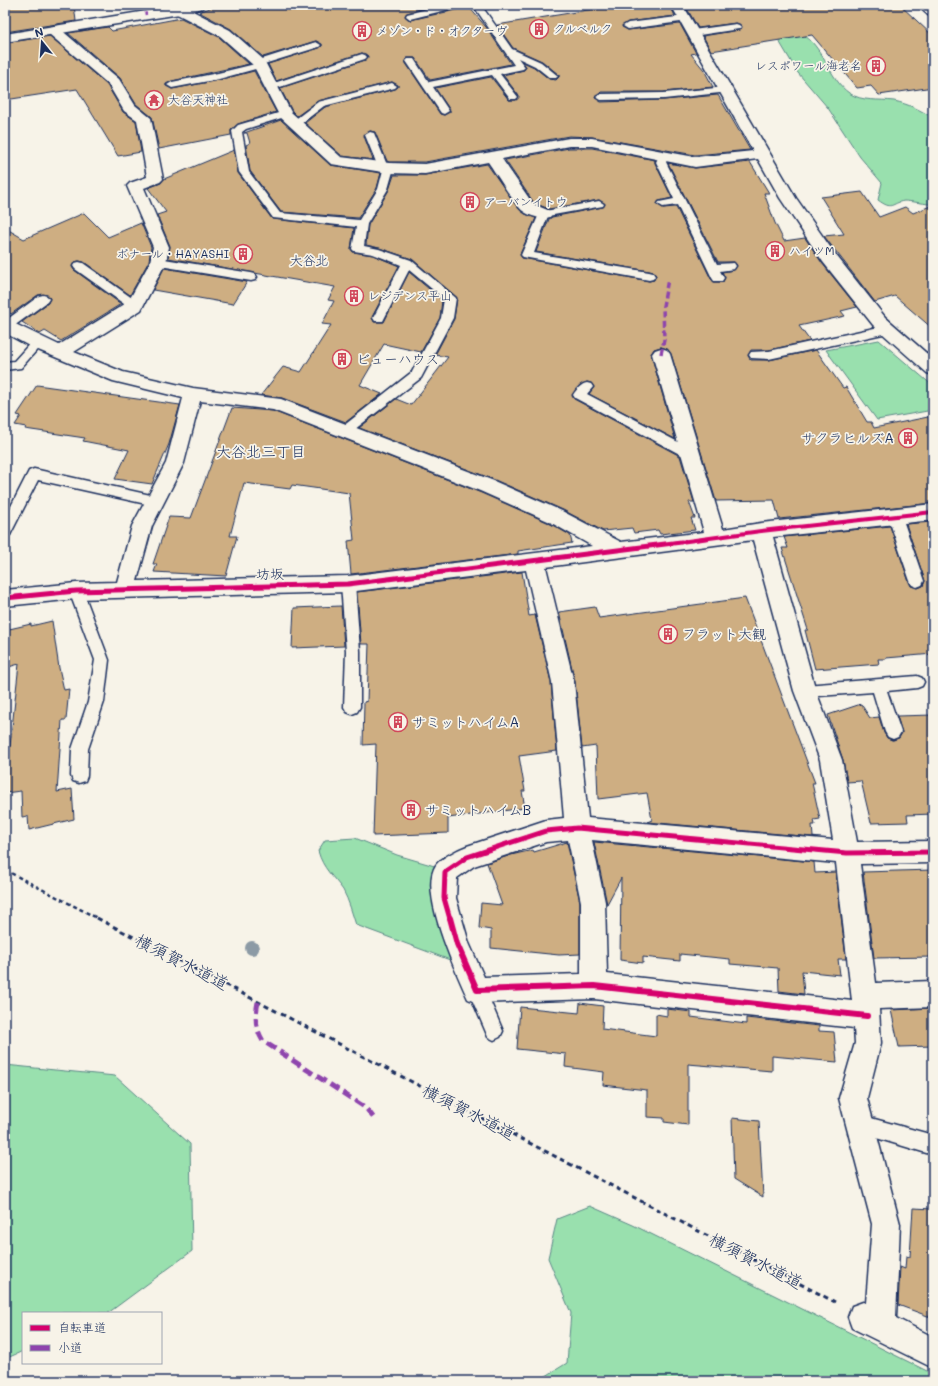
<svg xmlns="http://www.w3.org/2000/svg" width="938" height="1386" viewBox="0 0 938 1386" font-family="Mali,'Klee One',sans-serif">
	<rect width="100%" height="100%" fill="#f7f3e8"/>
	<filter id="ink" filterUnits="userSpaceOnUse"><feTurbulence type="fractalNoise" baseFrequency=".025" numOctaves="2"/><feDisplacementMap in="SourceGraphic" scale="8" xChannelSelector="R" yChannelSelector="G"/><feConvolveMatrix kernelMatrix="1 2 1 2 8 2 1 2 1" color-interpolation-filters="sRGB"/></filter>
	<g filter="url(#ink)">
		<path fill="#99e0ae" stroke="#5a8886" d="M801 34C822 43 829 79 849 93 862 102 879 99 894 101 908 104 921 110 933 118V205C930 204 908 201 904 201 891 203 893 211 878 200L882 183 860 157 828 108 798 73 779 41V37Z
			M879 340 933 386V410L877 420 826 350Z
			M355 838 397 855 438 867 434 900 450 960 356 925C352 913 349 901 343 890 333 876 323 869 318 851L325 840Z
			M5 1065 115 1076 190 1144 192 1251 108 1313H23V1351L5 1359Z
			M590 1206 633 1225 933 1374V1381H538L567 1363 571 1313 548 1258 557 1219Z"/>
		<path fill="#ceae82" stroke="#1b2f5e" d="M5 5H74L76 21 5 32Z
			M218 5H426L428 7 407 13 405 16 410 20 469 7 486 27 511 64 430 80 415 58H407L405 62 440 114 444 115 450 112V110L435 88 491 77 509 100H516L519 96 503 75 524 70 526 67 523 62 534 67 549 79 556 80 559 77V75L542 61 513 48 497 25 618 5H670L675 16 628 22 622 27 628 30 680 24 696 53 691 54 704 70 713 87 664 92H601L595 98 601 102 664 100 718 95 750 150 695 155 592 137 569 136 425 162H389L387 161 375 132 370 131 364 136 373 160 342 156 305 123 325 107 395 89 398 87V85L392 82 318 101 297 116 292 111 280 88 365 60 368 56 362 53 276 81 268 64 319 48 322 46V44L316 41 263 57 231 29 199 12Z
			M685 5H900L933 36V87L879 95 871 86 857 88 812 35 711 51 703 36 739 30 742 26 736 23 698 28Z
			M181 18 219 37 249 64 172 81 166 84V86L172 89 219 80 254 71 276 112 238 124 231 130V135L159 149 152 117 136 104 120 78 68 33 108 27 112 31Z
			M50 36 107 85 123 112 136 121 141 152 118 156 77 89 5 100V43Z
			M281 120 330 165 381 173 377 188 358 218 281 212 250 171 246 145 250 143 247 133H244Z
			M569 148H592L655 160V163L672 198 659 201 657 204 663 208 676 207 711 279 714 282H723L725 277 722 272 734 270 737 265 734 262H718L668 163 695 168 750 162 769 193H764L775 223 784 241 805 238 822 263 857 307 841 311 845 316 799 326 810 341 769 350H751L748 356 751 360H769L816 350 843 388 846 387 867 422H871L874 428 933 416V503L779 519 774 500 716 501 671 354 667 349 661 347 654 349 651 354 675 439 589 394 594 387 591 383 587 382 580 385 572 396 574 399 680 456 694 502H689L695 518H691L695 530 660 534 658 530 634 533 632 528 603 531 563 510 495 480 359 428 396 399 411 405 448 357 435 355 454 319 457 298 412 259 379 248 366 245 368 225 389 190 394 175H425L487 164 519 209 525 214 536 218 520 254 522 258 649 281 654 280 656 275 653 272 649 271 536 252 549 219 552 217 603 207 605 204 599 200 549 209 534 203 505 160Z
			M234 150 238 173 272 219 354 228 351 249 353 252 373 255 399 266 372 317 374 322H384L409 272 442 300 440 318 421 352 384 344 360 385 382 394 346 422 282 398 261 395 283 367 301 372 331 325 322 324 334 301 328 300 335 287 168 258 170 246 157 215 166 212 148 188 161 183 164 179Z
			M862 192 879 217 905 207 913 213 933 205V329L895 296 875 302 824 236 844 234 821 197Z
			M84 213 108 237 141 223 151 247 149 261 130 295 84 262 79 261 74 262 72 267 74 270 121 304 61 341 45 331 40 334 22 322 48 303 50 298 47 295H38L11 314 5 310V228L24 239Z
			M164 268 247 282 233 304 153 290Z
			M37 385 180 405 169 444 152 484 115 479 129 450 83 441 85 438 25 429 26 427 15 425 21 416 17 415Z
			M232 408 273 411 479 492 547 522 570 535 572 543 518 551V554L351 574 348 541 354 540 349 493 292 485 290 489 244 483 230 536H237L226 576 154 572 157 564H153L169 517 191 518Z
			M933 522V654L886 658V659H878L879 664 815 669 805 630H808L782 548H788L784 537 890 526 909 582 911 586 918 588 923 586 925 581 906 524Z
			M522 572 529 616 535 615 551 682 557 751 519 756 525 791H522L525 808 448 818V833L373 836 376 744 363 745 364 702 367 701 369 644H361L357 592Z
			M745 598 815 783H812L820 819 814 820 815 825H812L813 837 647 822 652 820 647 793 598 799 596 746 582 748 575 682 559 612 595 607 599 618Z
			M341 606 344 646 292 648 294 608Z
			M52 621 59 668 64 690 69 689 66 720H62L57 792 72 789 74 819 29 830 28 816 22 817 21 791 5 793V746H10L19 664 5 668V630L31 624V626Z
			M861 704 870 718 879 717 884 733 887 738 892 740 899 738 902 733 897 716 933 715V814L907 815 908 822 871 823 861 781 847 782 843 760 828 715Z
			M567 842 580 902V954L559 955 491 948V930L479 928 481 903 502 905 487 863 511 855 533 850 534 852Z
			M594 842 814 862 815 873 836 872 846 959H838L840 975 802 971 804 994 779 991 778 968 730 964V959L680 954V961L643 957V963L620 960 621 878 607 904Z
			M933 870V957L874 958 863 872Z
			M580 1003 603 1006 602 1029 656 1036V1014L667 1016V1009L691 1012V1017L746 1024V1018L819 1026V1031L834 1032 837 1062 772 1056V1071L688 1064V1125L664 1122V1118L647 1117V1090L603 1085 604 1072 565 1067 566 1054 517 1049 520 1007 579 1013Z
			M933 1008V1046L899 1047 891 1010Z
			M732 1118 759 1121 763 1197 734 1179Z
			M913 1208 933 1209V1318L898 1305 900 1267 905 1269 906 1256 910 1257Z"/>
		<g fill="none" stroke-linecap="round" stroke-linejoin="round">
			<defs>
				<path id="lane" d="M444 5H459L458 7 410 19 406 16 407 14Z
					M473 5H481L512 49 541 62 558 76 556 78H550L535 66 518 58 525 67 523 69 500 74 518 97 516 99H510L492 75 433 87 449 111 444 114 441 113 406 61 408 59H414L429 82 514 65Z
					M685 16 688 17 689 19 688 21 628 29 623 26 628 23Z
					M736 24 739 25 741 27 739 29 693 36 688 33 693 30Z
					M316 42 321 45 319 47 264 64 263 67 219 79 172 88 167 85 172 82 218 73 255 64 256 61Z
					M362 54 365 55 367 57 365 59 274 89H268L266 87 268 85Z
					M392 83 397 86 395 88 324 106 298 126 294 127 289 124 318 102Z
					M726 87 729 88 731 90 729 92 664 99 601 100 596 97 601 94 664 93Z
					M285 111 290 114 288 116 246 129 242 132 249 172 280 213 359 220 378 189 383 170 378 167 365 135 370 132 374 133 387 165 393 166 394 168 388 189 367 224 364 246 379 249 411 260 456 298 453 318 421 378 350 433 346 435 342 433 340 430 342 427 412 372 441 318 444 299 409 270 383 321H375L373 318 401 265 373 254 354 251 352 249 356 227 273 218 239 172 232 131 238 125Z
					M664 153 669 156 666 162 717 264 734 263 736 266 734 269 720 271 724 278 722 281H714L712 278 677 205 663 207 658 204 659 202 674 199 656 162 660 154Z
					M599 201 604 204 603 206 548 216 534 253 649 272 653 273 655 276 653 279 649 280 523 257 521 255 540 212Z
					M158 258 251 273 255 274 257 277 255 280 251 281 154 265 152 262 154 259Z
					M79 262 83 263 139 303 141 306 139 309H131L75 269 73 266 75 263Z
					M43 295 47 296 49 299 47 302 10 329 5 330V321L39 296Z
					M888 325 892 326 894 329 892 332 769 359 751 358 749 355 751 352 769 351Z
					M37 339 41 340 43 343 21 368 5 370V362L14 361 33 340Z
					M587 383 591 384 593 387 587 394 697 452 698 455 697 458 692 460 687 458 575 398 573 395C576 390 581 384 587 383Z
					M34 469 155 496 160 497 162 501 160 505 155 506 38 480 10 535 5 536V518L29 471Z
					M895 512 900 513 902 517 924 581 922 585 917 587 912 585 910 581 888 517 890 513Z
					M348 578 353 580 355 584 360 651V707L357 712 352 714 347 712 344 707 346 651 341 584 343 580Z
					M76 585 81 587 83 591 109 660 104 702 88 749 87 776 85 781 79 783 73 781 71 776 72 749 88 702 95 660 69 591 71 587Z
					M917 676 922 678 924 682 922 686 917 688 887 691 901 732 898 737 893 739 888 737 885 732 873 692 805 697 800 696 798 691 800 686 805 685Z
					M477 981 483 984 503 1031 500 1037 494 1040 488 1037 468 990 471 984Z
					M860 1115 933 1135V1155L853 1131 851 1124 853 1117Z"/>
				<path id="street" d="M671 5H683L796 198 835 254 885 317 933 359V375L927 373 873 325 823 262 780 198 758 159 695 167 592 146H569L502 159 533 204 550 211 552 214 550 217C541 220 530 216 523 211 516 207 494 170 488 162L425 174 389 173 331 164 280 117 253 65 220 36 175 13 173 10 175 7H185L230 30 264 60 291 112 341 157 389 163 425 164 569 138H592L695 157 753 151Z
					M917 5H932L933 6V16L928 15Z
					M54 27 59 28 119 79 135 105 151 118 163 179 160 182 144 188 169 247 166 262 141 310 74 352 123 372 193 388 281 399 494 481 562 511 621 542 704 532 652 354 655 350 661 348 667 350 670 354 723 529 761 523 933 504V520L773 537 816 691 842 760 857 842 933 841V863L860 864 876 983 933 981V1007L879 1009 881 1043 867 1098 900 1224 896 1318 933 1337V1368L852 1328 848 1317 852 1306 863 1302 866 1303 872 1224 839 1098 855 1043 854 1028 594 999 477 1003 468 999C456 972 418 891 436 865 441 858 459 849 467 846L546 820 564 818 552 682 526 570 348 592 76 599 5 606V590L76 583 117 582 132 526 166 463 183 398 113 381 31 347 5 333V319L59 345 128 302 150 262 153 247 127 186 130 183 147 177 137 120 124 111 108 84 49 34 47 31 49 28ZM200 401 273 410 480 491 548 521 592 546 348 576 137 581 152 526 184 463ZM753 540 794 691 820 760 833 840 588 818 574 682 546 567ZM568 840 581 902V974L484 977 469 943 456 898 457 878 474 866 546 842ZM592 840 836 863 852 1001 607 974 605 902Z"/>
				<path id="secondary" d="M183 5H204L203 8 180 14 5 42V34Z"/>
			</defs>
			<use href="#lane" stroke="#1b2f5e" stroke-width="3"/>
			<use href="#street" stroke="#1b2f5e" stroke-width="3"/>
			<use href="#secondary" stroke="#1b2f5e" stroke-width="3"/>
			<path stroke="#1b2f5e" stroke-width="2.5" stroke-dasharray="4 3" stroke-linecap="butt" d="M5 870 99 919"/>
			<path stroke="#1b2f5e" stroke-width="3" stroke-dasharray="5 4" stroke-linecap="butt" d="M97 918 835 1302"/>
			<use href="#lane" fill="#f7f3e8" fill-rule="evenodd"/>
			<use href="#street" fill="#f7f3e8" fill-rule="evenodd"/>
			<use href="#secondary" fill="#f7f3e8" fill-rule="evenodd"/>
			<path stroke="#8e44ad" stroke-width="2.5" stroke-dasharray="5 2.5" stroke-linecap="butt" d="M144 5 146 15"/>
			<path stroke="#8e44ad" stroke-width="3.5" stroke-dasharray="6 3.5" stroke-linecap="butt" d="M661 354 664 340 663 306 668 279"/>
			<path stroke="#8e44ad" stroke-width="5" stroke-dasharray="10 5" stroke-linecap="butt" d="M258 1002C255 1017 255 1028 263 1041L366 1108 376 1121"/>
			<defs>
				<path id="cycleway-far2" d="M673 543 761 531 933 512"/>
				<path id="cycleway-far1" d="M5 598 76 591 348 584 681 542
					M450 919 444 898 445 872 467 857 546 831 577 828 847 853 933 852"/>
				<path id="cycleway" d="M450 918 457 944 477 990 594 986 867 1016"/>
			</defs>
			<use href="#cycleway-far2" stroke="#f7f3e8" stroke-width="6"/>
			<use href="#cycleway-far1" stroke="#f7f3e8" stroke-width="8"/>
			<use href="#cycleway" stroke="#f7f3e8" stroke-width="9"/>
			<use href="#cycleway-far2" stroke="#d6006c" stroke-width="4"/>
			<use href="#cycleway-far1" stroke="#d6006c" stroke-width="5"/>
			<use href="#cycleway" stroke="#d6006c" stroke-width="6"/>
		</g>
		<circle fill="#8c9aa5" cx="252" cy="948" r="7"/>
	</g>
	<defs>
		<symbol id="building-ring" viewBox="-11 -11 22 22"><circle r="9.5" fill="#f7f3e8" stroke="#d1495b" stroke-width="1.5"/><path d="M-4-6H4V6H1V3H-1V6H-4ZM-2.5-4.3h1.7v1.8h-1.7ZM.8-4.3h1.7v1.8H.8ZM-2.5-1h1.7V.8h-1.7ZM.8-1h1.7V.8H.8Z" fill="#d1495b"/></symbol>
		<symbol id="temple-ring" viewBox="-11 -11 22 22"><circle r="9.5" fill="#f7f3e8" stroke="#d1495b" stroke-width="1.5"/><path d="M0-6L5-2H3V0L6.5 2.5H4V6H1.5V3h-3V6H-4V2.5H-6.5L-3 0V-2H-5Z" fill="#d1495b"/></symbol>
	</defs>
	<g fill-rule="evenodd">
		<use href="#building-ring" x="528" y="18" width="22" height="22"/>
		<use href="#building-ring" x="351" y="20" width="22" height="22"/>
		<use href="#building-ring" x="865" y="55" width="22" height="22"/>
		<use href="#temple-ring" x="143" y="89" width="22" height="22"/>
		<use href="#building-ring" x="459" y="191" width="22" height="22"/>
		<use href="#building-ring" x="764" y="240" width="22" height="22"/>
		<use href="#building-ring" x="232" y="243" width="22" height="22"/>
		<use href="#building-ring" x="343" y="285" width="22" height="22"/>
		<use href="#building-ring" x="331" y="348" width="22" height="22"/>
		<use href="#building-ring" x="897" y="427" width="22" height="22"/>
		<use href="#building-ring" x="657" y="623" width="22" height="22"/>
		<use href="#building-ring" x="387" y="711" width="22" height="22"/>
		<use href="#building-ring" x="400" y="799" width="22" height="22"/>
	</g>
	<g text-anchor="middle" stroke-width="3.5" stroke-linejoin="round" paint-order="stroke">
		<g font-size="12" fill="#1b2f5e" stroke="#f7f3e8" text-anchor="start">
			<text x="553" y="33">クルベルク</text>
			<text x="376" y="35">メゾン・ド・オクターヴ</text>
			<text x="862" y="70" text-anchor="end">レスポワール海老名</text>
			<text x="168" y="104">大谷天神社</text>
			<text x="484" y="206">アーバンイトウ</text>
			<text x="789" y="255">ハイツM</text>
			<text x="229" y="258" text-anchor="end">ボナール・HAYASHI</text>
			<text x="368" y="300">レジデンス平山</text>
		</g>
		<g font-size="13" fill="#1b2f5e" stroke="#f7f3e8">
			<text x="309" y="265">大谷北</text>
		</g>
		<g font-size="14" fill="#1b2f5e" stroke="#f7f3e8" text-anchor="start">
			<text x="356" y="364">ビューハウス</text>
			<text x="894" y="443" text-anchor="end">サクラヒルズA</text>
			<text x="682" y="639">フラット大観</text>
			<text x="412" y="727">サミットハイムA</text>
			<text x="425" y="815">サミットハイムB</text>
		</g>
		<g font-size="14" fill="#1b2f5e" stroke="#f7f3e8">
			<text transform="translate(270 574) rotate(-1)" y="5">坊坂</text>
		</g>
		<g font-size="15" fill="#1b2f5e" stroke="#f7f3e8">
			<text x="261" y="457">大谷北三丁目</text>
		</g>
		<g font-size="17" fill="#1b2f5e" stroke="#f7f3e8">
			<text transform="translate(182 962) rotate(27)" y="6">横須賀水道道</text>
			<text transform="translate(469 1112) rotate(27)" y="6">横須賀水道道</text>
			<text transform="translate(756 1261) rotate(27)" y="6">横須賀水道道</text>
		</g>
	</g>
	<rect width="938" height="1386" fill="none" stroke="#f7f3e8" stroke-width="20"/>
	<rect x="10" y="10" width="918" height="1366" fill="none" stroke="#1b2f5e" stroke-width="1.5" filter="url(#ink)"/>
	<rect x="22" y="1312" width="140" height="52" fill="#f7f3e8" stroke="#9fa5b1"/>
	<rect x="30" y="1325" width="20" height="6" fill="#d6006c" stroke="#9fa5b1"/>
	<text x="58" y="1332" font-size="12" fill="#1b2f5e">自転車道</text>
	<rect x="30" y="1345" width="20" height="6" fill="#8e44ad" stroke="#9fa5b1"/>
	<text x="58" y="1352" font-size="12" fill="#1b2f5e">小道</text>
	<g transform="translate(42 42) rotate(343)" stroke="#f7f3e8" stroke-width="3" paint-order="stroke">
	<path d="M0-3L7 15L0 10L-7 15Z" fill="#1b2f5e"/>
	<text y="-6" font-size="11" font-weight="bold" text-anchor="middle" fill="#1b2f5e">N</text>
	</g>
</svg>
